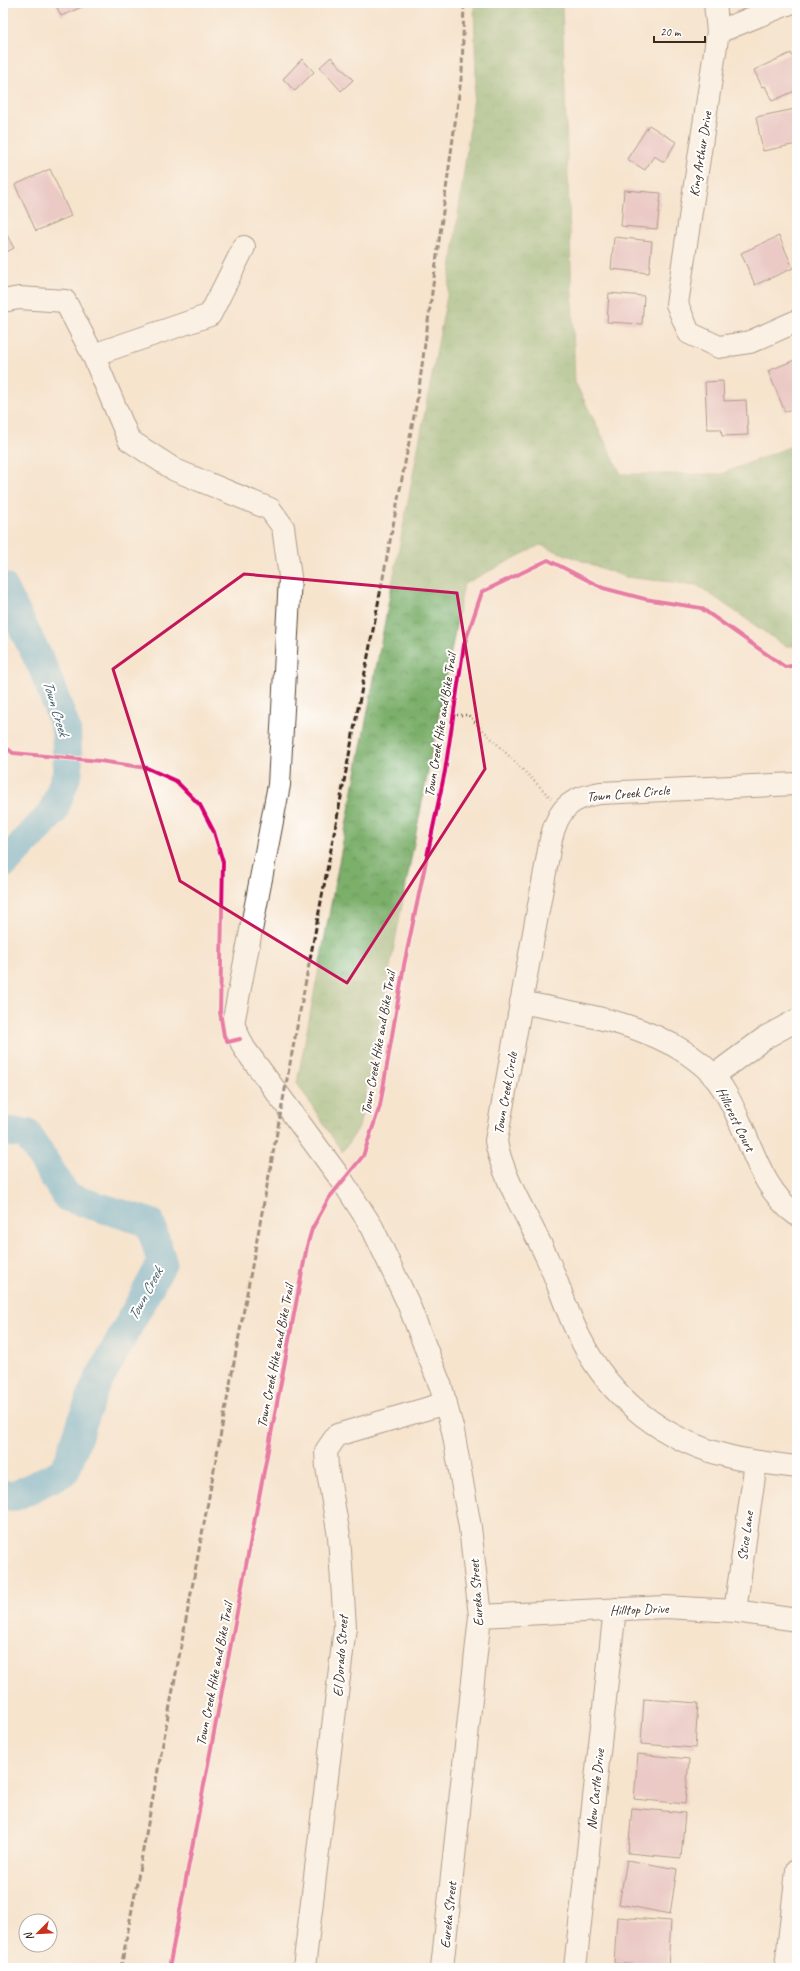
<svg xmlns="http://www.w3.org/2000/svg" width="800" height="1971" viewBox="0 0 800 1971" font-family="Caveat,sans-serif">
	<defs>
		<pattern id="forest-crowns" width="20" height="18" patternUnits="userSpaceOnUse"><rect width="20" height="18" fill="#7caf6a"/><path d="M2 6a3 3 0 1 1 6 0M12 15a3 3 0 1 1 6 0" fill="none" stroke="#678f57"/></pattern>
	</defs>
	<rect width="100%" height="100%" fill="#fff"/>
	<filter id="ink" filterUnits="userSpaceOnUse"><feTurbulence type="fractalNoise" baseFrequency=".025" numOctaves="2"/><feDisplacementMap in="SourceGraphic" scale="8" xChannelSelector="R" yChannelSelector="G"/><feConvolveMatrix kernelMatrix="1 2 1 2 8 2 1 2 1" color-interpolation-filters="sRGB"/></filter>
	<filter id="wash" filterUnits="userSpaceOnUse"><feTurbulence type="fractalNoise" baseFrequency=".012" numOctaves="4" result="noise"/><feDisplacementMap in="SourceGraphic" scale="16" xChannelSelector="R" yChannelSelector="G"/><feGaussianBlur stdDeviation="0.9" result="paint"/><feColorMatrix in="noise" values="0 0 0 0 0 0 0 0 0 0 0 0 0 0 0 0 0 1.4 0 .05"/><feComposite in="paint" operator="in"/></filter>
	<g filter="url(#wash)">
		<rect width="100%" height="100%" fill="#f6e4cd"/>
		<path fill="url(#forest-crowns)" stroke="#5c6c44" d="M474 3H562L575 382 621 474H721L797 444V646H785L697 585 625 577 540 545 464 584 359 1128 342 1152 297 1083 448 291 476 81Z"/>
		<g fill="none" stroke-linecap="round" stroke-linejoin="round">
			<path stroke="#58aed4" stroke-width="30" d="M3 587 44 670 66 729 68 771 53 812 6 862 3 864
				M3 1131 27 1134 67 1197 150 1223 162 1263 95 1387 65 1471 15 1496 3 1495"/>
		</g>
		<g id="blocks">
			<path fill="#dda9bb" d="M55 3H91L61 16Z
				M791 53 797 67V90L772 101 765 86 762 87 754 70Z
				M331 57 353 80 341 91 320 67Z
				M302 59 314 72 295 91 283 79Z
				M795 109 797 121V144L763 151 756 117Z
				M649 125 676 142 664 162 654 156 645 170 627 159Z
				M50 169 71 216 36 231 15 185Z
				M624 190 661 193 657 229 621 226Z
				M3 228 14 248 3 254Z
				M779 236 793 268 755 285 741 253Z
				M614 237 652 241 649 273 611 269Z
				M609 293 644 296 642 324 607 322Z
				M797 359V407L785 412 768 371Z
				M723 381 724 401 746 400 748 435 722 436 721 429H707L705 382Z
				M644 1699 698 1703 695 1748 641 1744Z
				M638 1754 689 1759 685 1804 634 1799Z
				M632 1808 685 1813 681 1858 628 1853Z
				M627 1860 677 1869 670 1914 619 1904Z
				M617 1917 671 1921 668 1967 614 1963Z"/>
		</g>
	</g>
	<g filter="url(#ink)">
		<use href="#blocks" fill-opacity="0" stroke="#574638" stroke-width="1"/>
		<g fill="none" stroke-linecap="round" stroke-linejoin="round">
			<defs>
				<path id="minor" d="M715 3 718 32 677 304 689 333 719 347 750 342 797 321
					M718 32 790 3
					M3 301 19 298 65 301 93 355 129 440 175 470 270 509 283 527 290 577 279 785 233 1024 244 1048 343 1182 372 1227 408 1303 441 1387 453 1431 470 1527 480 1616 442 1968
					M93 355 210 315 244 247
					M797 784 600 793C570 798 558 809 551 839L496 1141C502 1178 532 1224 548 1260 559 1285 567 1313 580 1338 611 1400 664 1441 731 1457 753 1462 775 1464 797 1467
					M521 1002C578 1014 638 1021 688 1054 695 1059 703 1065 709 1071 725 1087 734 1109 743 1129 756 1160 768 1195 797 1215
					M713 1076 766 1037 797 1020
					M735 1611 756 1462
					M480 1616 665 1607 735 1611 797 1620
					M304 1968 345 1627 339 1536 327 1467 326 1451 337 1435 446 1403
					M575 1968 615 1609
					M786 1968 797 1870"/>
			</defs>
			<use href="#minor" stroke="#574638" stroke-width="24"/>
			<path stroke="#574638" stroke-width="2.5" stroke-dasharray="1 3" stroke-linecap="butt" d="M453 715H468L551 798"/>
			<use href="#minor" stroke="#fff" stroke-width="22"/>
			<path stroke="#3b2a1e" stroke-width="3" stroke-dasharray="6 3" stroke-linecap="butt" d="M121 1968 283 1100 418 395 462 72 464 3"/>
			<defs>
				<path id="cycleway" d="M3 745 13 753 100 761 147 768 176 781 200 805 214 832 223 862 220 1012 224 1036 228 1042 240 1039
					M169 1968 307 1246 312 1229 329 1198 363 1156 380 1106 404 965 445 771 464 645 482 592 548 560 603 588 645 599 701 608 785 667 797 665"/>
			</defs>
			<use href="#cycleway" stroke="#fff" stroke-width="6"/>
			<use href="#cycleway" stroke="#d6006c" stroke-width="4"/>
		</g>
	</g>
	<path d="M0 0H800V1971H0ZM244 574 457 593 485 769 347 983 180 881 113 669Z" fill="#f6e4cd" fill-opacity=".55" fill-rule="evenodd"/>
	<path fill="none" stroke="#c2185b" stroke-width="3" stroke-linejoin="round" d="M244 574 457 593 485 769 347 983 180 881 113 669Z"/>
	<g text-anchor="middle" stroke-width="4" stroke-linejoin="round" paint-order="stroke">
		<g font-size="14" fill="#3b2a1e" stroke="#fff">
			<text transform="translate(700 154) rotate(-81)" y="5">King Arthur Drive</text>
			<text transform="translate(440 725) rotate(-81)" y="5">Town Creek Hike and Bike Trail</text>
			<text transform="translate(628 793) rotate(-5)" y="5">Town Creek Circle</text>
			<text transform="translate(378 1043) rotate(-80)" y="5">Town Creek Hike and Bike Trail</text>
			<text transform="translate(505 1093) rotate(-80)" y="5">Town Creek Circle</text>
			<text transform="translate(736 1119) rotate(64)" y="5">Hillcrest Court</text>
			<text transform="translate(275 1356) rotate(-79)" y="5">Town Creek Hike and Bike Trail</text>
			<text transform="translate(745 1536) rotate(-82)" y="5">Stice Lane</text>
			<text transform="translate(476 1593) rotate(-94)" y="5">Eureka Street</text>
			<text transform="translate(639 1609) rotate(-2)" y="5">Hilltop Drive</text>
			<text transform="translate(340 1656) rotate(-86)" y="5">El Dorado Street</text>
			<text transform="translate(214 1674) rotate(-79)" y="5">Town Creek Hike and Bike Trail</text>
			<text transform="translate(595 1789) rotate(-84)" y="5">New Castle Drive</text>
			<text transform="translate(448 1915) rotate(-84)" y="5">Eureka Street</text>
		</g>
		<g font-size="15" font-style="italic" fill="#475f67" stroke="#fff">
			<text transform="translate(56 708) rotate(73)" y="5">Town Creek</text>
			<text transform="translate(145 1294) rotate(-62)" y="5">Town Creek</text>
		</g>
	</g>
	<rect width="800" height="1971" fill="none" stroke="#fff" stroke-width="16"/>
	<g transform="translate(38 1933) rotate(246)"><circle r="19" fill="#ffffff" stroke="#b1aaa5"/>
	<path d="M0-3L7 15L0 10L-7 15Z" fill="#c8321e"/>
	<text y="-6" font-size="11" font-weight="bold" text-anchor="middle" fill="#3b2a1e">N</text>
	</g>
	<path d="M654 36v6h51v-6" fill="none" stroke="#3b2a1e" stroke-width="2"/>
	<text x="660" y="36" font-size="12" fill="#3b2a1e" stroke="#ffffff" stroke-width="3" paint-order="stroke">20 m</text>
</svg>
